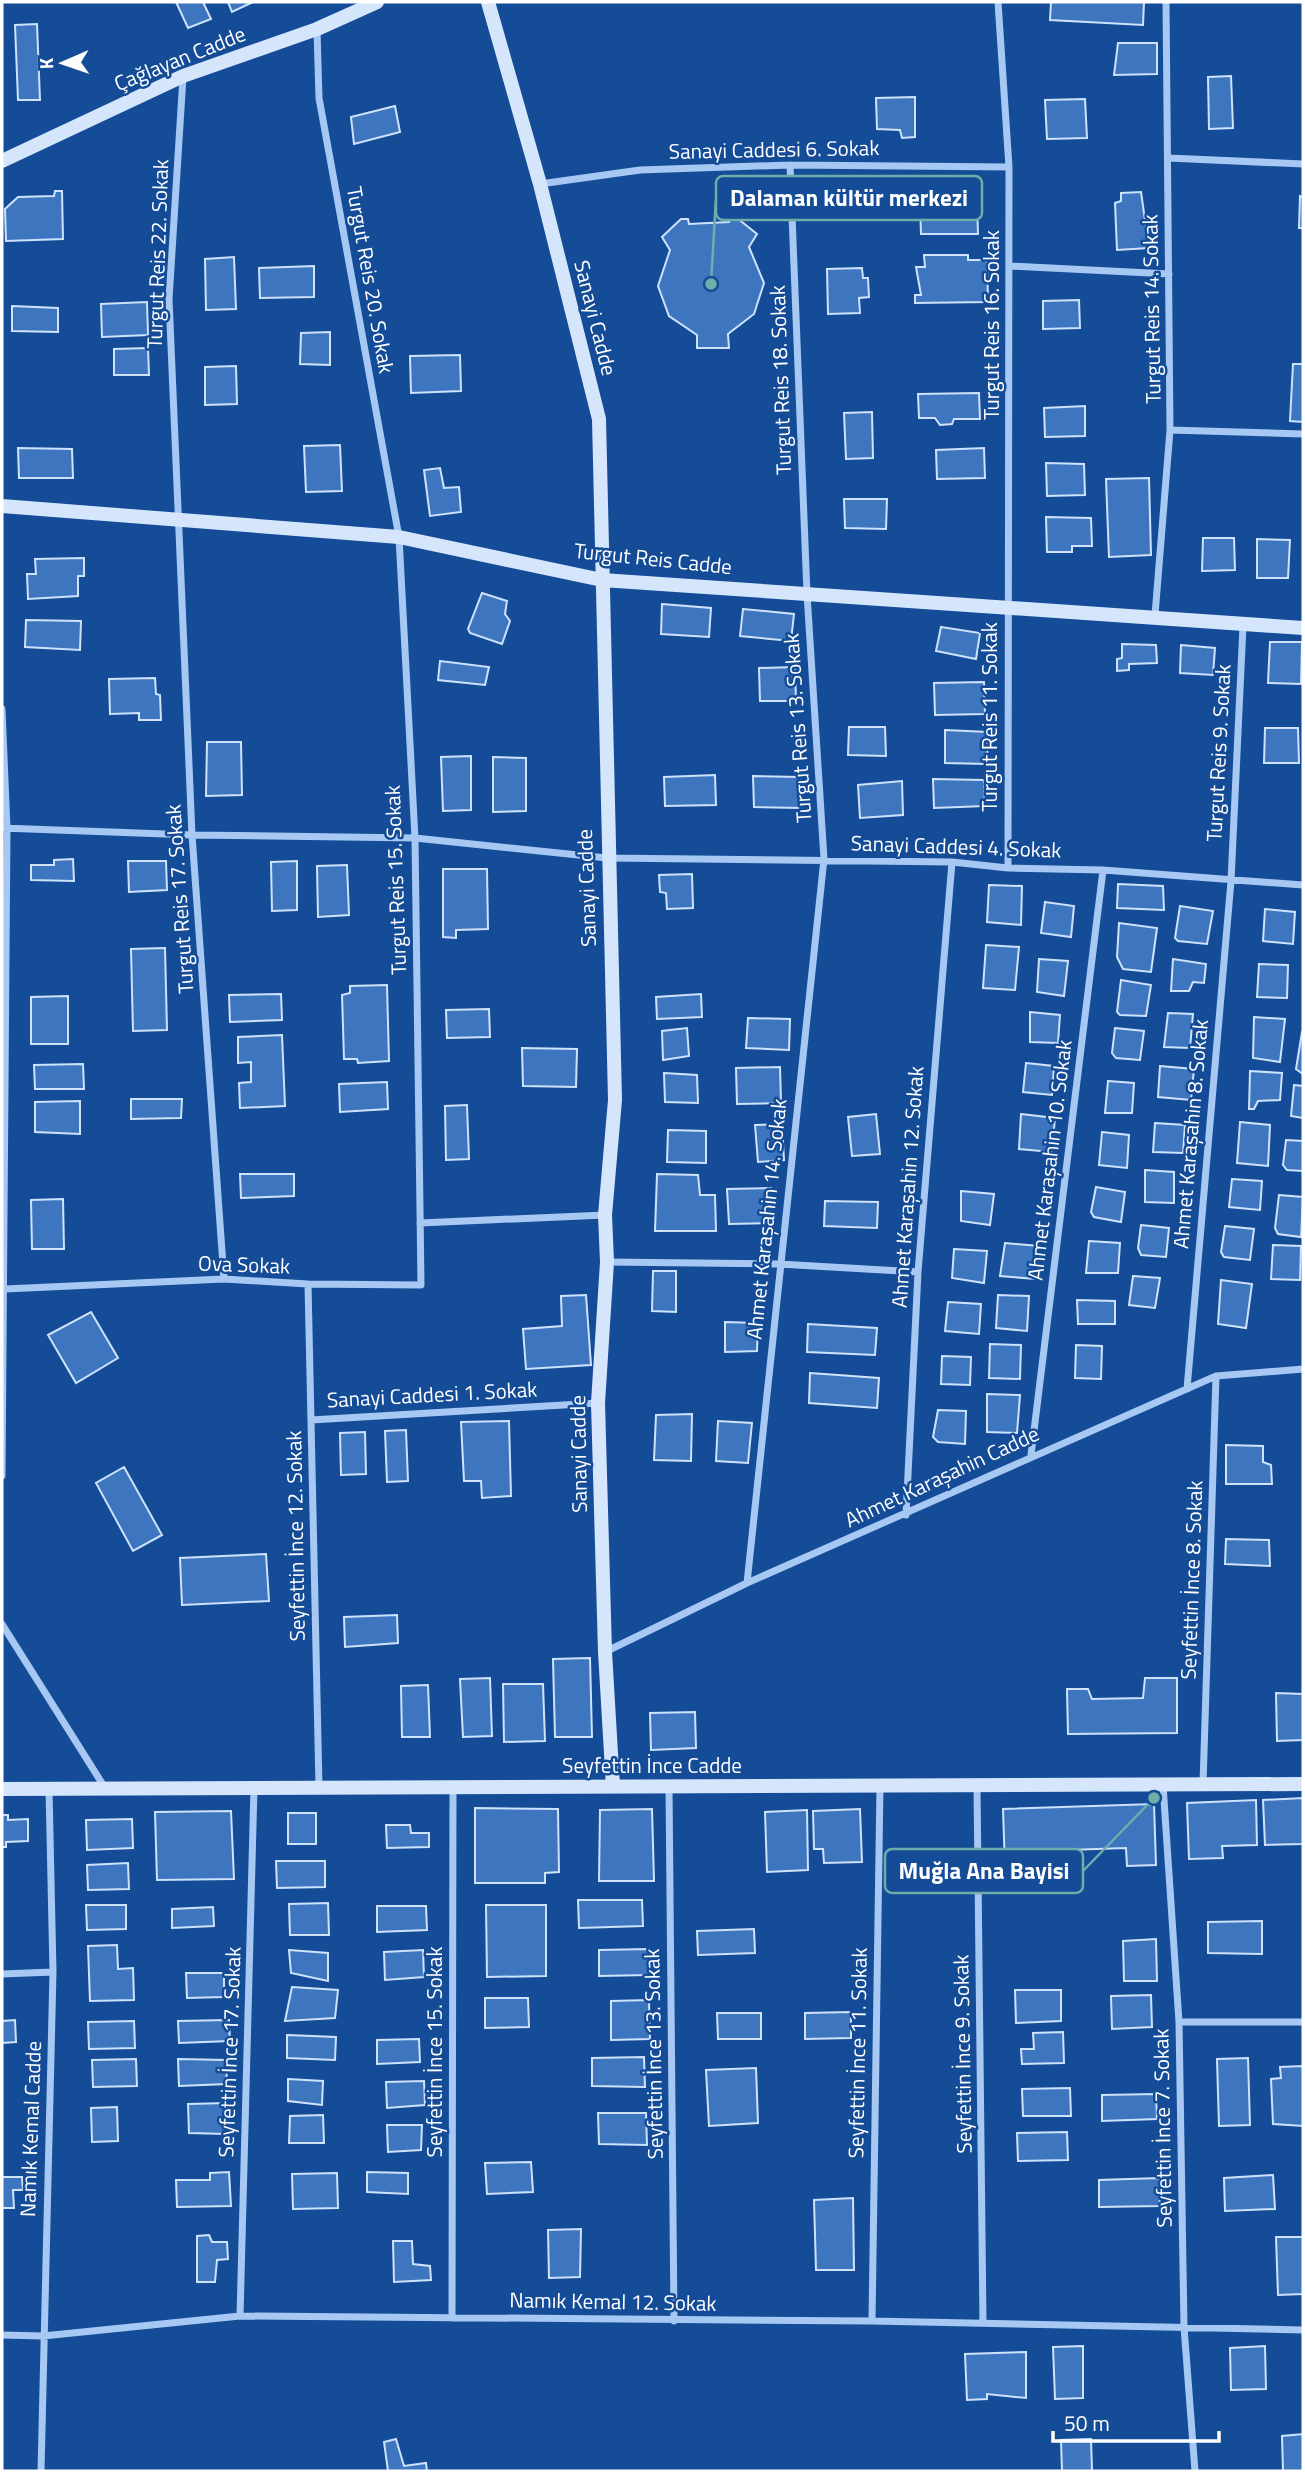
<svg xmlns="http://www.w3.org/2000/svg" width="1305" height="2473" viewBox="0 0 1305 2473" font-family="'Titillium Web',sans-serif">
	<rect width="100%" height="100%" fill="#154c97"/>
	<path fill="#3d75bf" stroke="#cee2fc" stroke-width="2" d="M176 2H203L211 19 188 28Z
		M228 2H253L232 12Z
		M1051 2H1144L1143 25 1050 20Z
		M37 24 40 100H18L15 25Z
		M1118 43H1157V74L1114 75Z
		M1231 76 1233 128 1209 129 1208 77Z
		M915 97V137L902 138 900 130 877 129 876 98Z
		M1085 99 1087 138 1047 139 1045 100Z
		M395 106 400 132 354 144 351 117Z
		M55 191H62L63 239 6 241 5 209 18 197 54 196Z
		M1141 192 1149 248 1117 250 1115 203 1121 201V193Z
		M1300 196 1303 197V228H1299Z
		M977 203 978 234H921L920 204Z
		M729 218H737L757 234 749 247 764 283 754 314 728 334 729 348H697V335L669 316 658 286 670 250 662 237 681 219H688L689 224 729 222Z
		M924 255H968V260H987L988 302 915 303V295H921L916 267H925Z
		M234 257 236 309 206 310 205 259Z
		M314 266V297L260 298 259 268Z
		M862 268 863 278H868L869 297 859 298 860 313 828 314 827 269Z
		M1079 300 1080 328 1043 329V301Z
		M147 302 148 335 102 337 101 304Z
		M12 306 58 308V332L12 331Z
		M330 332V365L300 364 301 333Z
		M148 348 149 375H114V349Z
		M460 355 461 391 411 393 410 356Z
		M1293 364H1303V422L1290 421Z
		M236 366 237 404 205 405V367Z
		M979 393 980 419H954L952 424 940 425 935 418H919L918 394Z
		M1085 406V436L1045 437 1044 408Z
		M872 412 873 458 846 459 844 413Z
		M340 445 342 491 306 492 304 446Z
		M18 448 72 449 73 478H19Z
		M984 448 985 478 937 479 936 450Z
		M1046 463 1084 464 1085 495 1047 496Z
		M440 468 444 488 459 487 461 512 430 516 424 470Z
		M1149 478 1151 555 1109 557 1106 479Z
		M844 499H887L886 529 845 528Z
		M1046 517 1091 518 1092 546H1072V552H1047Z
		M1203 538H1234L1235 570 1202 571Z
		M1257 539 1290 540 1288 578H1257Z
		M84 558V576H78V596L28 599 27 574H36L35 559Z
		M482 593 507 601 505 614 510 621 502 644 470 633 468 629Z
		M662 604 711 608 709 637 661 634Z
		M743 609 794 614 791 641 740 636Z
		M26 620 81 621 80 650 25 647Z
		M941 627 980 633 976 659 936 651Z
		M1270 642H1302L1301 684 1268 683Z
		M1122 644 1156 645 1157 663 1129 664V670L1117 671V659L1122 658Z
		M1181 645 1215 648 1213 675 1180 673Z
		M440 661 489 667 485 685 438 680Z
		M795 667 796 701H760L759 668Z
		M155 678 156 694 160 695 161 720H139V713L110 714 109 679Z
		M984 682 985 714 935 715 934 683Z
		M849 727H885L886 756 848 755Z
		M1265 728H1298L1299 763H1264Z
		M945 730 988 732 987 764 945 763Z
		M207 742H241L242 795 206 796Z
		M471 756V810L443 811 441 757Z
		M493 757 526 758V811L493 812Z
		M715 775 716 805 665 806 664 777Z
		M753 776 800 777V808L754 807Z
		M933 779 984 780 985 806 934 808Z
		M902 781 903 815 860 818 858 785Z
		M73 859 74 881 31 880V865H54V860Z
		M128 861H166L167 890 129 892Z
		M297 861V910L272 911 271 862Z
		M347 865 349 915 318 917 317 866Z
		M443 869H487L488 929 456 930V938L443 937Z
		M692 874 693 908 667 909 666 893 660 892 659 875Z
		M1118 884 1163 886 1164 910 1117 908Z
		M989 885 1022 886 1021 925 987 922Z
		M1045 902 1074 906 1071 937 1041 933Z
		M1180 906 1213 911 1207 944 1178 941 1175 938Z
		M1265 909 1295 912 1293 944 1263 941Z
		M1119 923 1157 928 1151 972 1123 969 1117 957Z
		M986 945 1019 947 1015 990 983 988Z
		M165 948 167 1030 133 1031 131 949Z
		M1039 959 1068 961 1064 996 1037 992Z
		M1173 959 1206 964 1204 983 1193 982 1189 991H1171Z
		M1259 964 1288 965 1287 998 1257 997Z
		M1121 980 1151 985 1146 1016 1120 1015 1117 1012Z
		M387 985 389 1061 358 1063 357 1059H344L342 995 350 993V986Z
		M281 994 282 1020 230 1022 229 995Z
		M701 994 702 1017 657 1019 656 997Z
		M68 996V1044H31V997Z
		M489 1009 490 1037 447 1038 446 1010Z
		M1030 1012 1060 1015 1058 1043 1030 1042Z
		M1168 1013 1193 1014 1190 1048 1164 1047Z
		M1254 1017 1285 1019 1280 1062 1253 1058Z
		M748 1018 790 1019 789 1050 746 1048Z
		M687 1028 689 1056 663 1060 662 1031Z
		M1115 1028 1144 1031 1140 1060 1116 1058 1112 1053Z
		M1302 1032H1303V1074L1296 1069Z
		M282 1035 285 1106 240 1108 239 1083 251 1082V1062L238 1063V1037Z
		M522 1048 577 1049 576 1087 523 1086Z
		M1026 1063 1054 1066 1052 1095 1023 1092Z
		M83 1064 84 1089H35L34 1065Z
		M1160 1066 1194 1069 1191 1100 1158 1097Z
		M780 1067 781 1103 737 1104 736 1068Z
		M1250 1071 1282 1073 1280 1100 1258 1101 1254 1109H1249Z
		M664 1073 697 1075 698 1103 665 1102Z
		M1108 1081 1134 1083 1132 1113H1105Z
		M387 1082 388 1109 340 1112 339 1084Z
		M1294 1085 1303 1086V1118L1291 1116Z
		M131 1099H182L181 1118 131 1119Z
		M80 1101V1134L35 1132V1102Z
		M467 1105 469 1159 446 1160 445 1106Z
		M876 1114 880 1154 852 1156 848 1117Z
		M1021 1114 1055 1118 1052 1152 1019 1149Z
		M1240 1122 1270 1125 1268 1166 1237 1163Z
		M1155 1123 1185 1125 1183 1153 1153 1152Z
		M782 1124 784 1160 758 1162 755 1125Z
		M668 1130 706 1131V1163L667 1162Z
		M1102 1132 1129 1135 1127 1168 1099 1165Z
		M1286 1140 1303 1141V1171L1287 1170 1283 1165Z
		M1145 1170 1174 1172V1203L1145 1202Z
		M240 1174H294V1196L241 1198Z
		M657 1174 698 1175 700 1195H715L716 1231H655Z
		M1232 1179 1262 1181 1260 1210 1229 1207Z
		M1096 1187 1125 1192 1121 1222 1094 1217 1091 1212Z
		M771 1188V1223L729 1224 727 1189Z
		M961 1191 994 1194 990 1225 961 1221Z
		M1279 1195 1303 1197 1301 1237 1278 1234 1275 1228Z
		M63 1199 64 1249H32L31 1200Z
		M825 1201 878 1202 877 1228 824 1226Z
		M1141 1225 1169 1228 1166 1257 1141 1255 1138 1248Z
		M1225 1226 1254 1229 1250 1260 1224 1257 1221 1252Z
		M1089 1241 1120 1243 1118 1273H1086Z
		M1005 1243 1039 1246 1035 1279 1000 1276Z
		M1273 1245 1301 1246 1300 1280 1271 1279Z
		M954 1249 987 1251 984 1283 952 1278Z
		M653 1271H676V1312L652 1311Z
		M1133 1276 1160 1278 1155 1308 1129 1305Z
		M1221 1280 1252 1284 1246 1328 1218 1324Z
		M586 1295 591 1365 526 1369 523 1329 562 1326 561 1296Z
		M998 1295 1029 1296 1027 1331 996 1328Z
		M1077 1300 1115 1301V1324H1078Z
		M948 1302 981 1304 979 1334 945 1331Z
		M91 1312 118 1358 76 1383 48 1335Z
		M725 1322 758 1323 757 1351 725 1352Z
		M808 1324 877 1328 875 1355 807 1352Z
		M990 1344 1021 1345 1020 1379 989 1378Z
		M1076 1345 1102 1346 1101 1379 1075 1378Z
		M942 1356 971 1357 970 1385 941 1384Z
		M810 1373 879 1378 877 1408 809 1403Z
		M987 1394 1020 1395 1017 1433 987 1432Z
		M938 1410 966 1411 965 1444 938 1442 933 1437Z
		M692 1414 691 1461 654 1460 656 1415Z
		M509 1421 511 1496 482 1498 481 1481H464L461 1422Z
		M718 1421 752 1423 748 1463 716 1461Z
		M406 1430 408 1481 387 1482 385 1431Z
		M365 1432 366 1474 341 1475 340 1433Z
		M1226 1445 1263 1446V1462L1271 1465 1272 1484H1226Z
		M124 1467 162 1535 133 1551 96 1483Z
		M1226 1539 1269 1540 1270 1566 1225 1564Z
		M266 1554 269 1601 182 1605 180 1558Z
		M397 1615 398 1643 345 1647 344 1617Z
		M590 1658 592 1737H555L553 1659Z
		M490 1678 492 1736 463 1737 460 1679Z
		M1145 1678H1177V1733L1068 1734 1067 1689H1088L1092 1699 1143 1698Z
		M503 1684H543L545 1741 504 1742Z
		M428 1685 430 1737H402L401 1686Z
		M1276 1693 1303 1694V1740L1277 1741Z
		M695 1712 696 1748 651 1750 650 1713Z
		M1303 1798V1844L1265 1845 1263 1800Z
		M1256 1800 1257 1845 1222 1846 1223 1858 1189 1859 1187 1803Z
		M1154 1804 1156 1865 1127 1866 1126 1848 1038 1851 1039 1867 1005 1868 1003 1809Z
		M475 1808 558 1809 559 1872 545 1873V1883H475Z
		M652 1809 654 1881H599L600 1810Z
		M860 1809 862 1862 824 1863 823 1849H814L813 1811Z
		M807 1810 808 1870 767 1872 765 1812Z
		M231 1811 234 1879 157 1880 155 1812Z
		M288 1813H316V1844H288Z
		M2 1815H8V1820L28 1819V1841L6 1842V1847H2Z
		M132 1819 133 1848 87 1850 86 1820Z
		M386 1825H410L411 1833H429V1847L387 1848Z
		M276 1861H325V1887L277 1888Z
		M128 1863 129 1889 88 1890 87 1865Z
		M578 1900H642L643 1926 579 1928Z
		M328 1903 329 1935H290L289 1904Z
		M86 1905H126V1929L87 1930Z
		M486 1905H546V1976L487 1977Z
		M377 1906H426L427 1930 377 1932Z
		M213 1907 214 1926 172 1928V1909Z
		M1262 1921V1954L1208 1953V1922Z
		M754 1929 755 1953 698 1955 697 1931Z
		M1156 1939 1157 1981H1124L1123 1941Z
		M117 1945 118 1969 133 1968 134 2000 90 2001 88 1946Z
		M648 1949 649 1975 599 1976V1950Z
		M289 1950 328 1953V1981L291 1973Z
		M423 1950 424 1977 385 1980 384 1952Z
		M186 1973H224V1997L187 1998Z
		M292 1987 338 1990 335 2018 285 2021Z
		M1015 1990H1061V2021L1016 2023Z
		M1151 1995 1152 2027 1112 2029 1111 1996Z
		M485 1998H528L529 2027 485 2028Z
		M649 2000 650 2039 611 2040V2001Z
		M851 2012V2038L805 2039V2013Z
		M717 2013H761V2039H718Z
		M15 2020 16 2042 2 2043V2021Z
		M229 2020 230 2041 179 2043 178 2021Z
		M134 2021 135 2048 89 2049 88 2022Z
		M1063 2032 1064 2063 1022 2064 1021 2049H1034L1033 2033Z
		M287 2035 336 2037 335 2060 287 2058Z
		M419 2039 420 2062 377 2064V2040Z
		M644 2057 645 2087 592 2086V2058Z
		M1248 2058 1250 2125 1219 2126 1217 2059Z
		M136 2059 137 2086 93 2087 92 2060Z
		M178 2059 226 2060 227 2084 179 2086Z
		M1303 2066V2126L1273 2124 1271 2079 1281 2078 1280 2067Z
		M756 2068 758 2123 709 2126 706 2070Z
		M288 2079 323 2081 322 2105 288 2101Z
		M424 2081 425 2105 387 2108 386 2082Z
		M1070 2088 1071 2116H1023L1022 2089Z
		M1156 2094 1157 2119 1102 2121V2095Z
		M227 2103 226 2134 189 2133 188 2104Z
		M117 2107 118 2141 92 2142 91 2108Z
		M598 2113H646L647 2145 599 2144Z
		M323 2115 324 2143H289L290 2116Z
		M387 2125H422L421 2150 388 2152Z
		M1067 2132 1068 2160 1018 2161 1017 2133Z
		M531 2162 533 2192 487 2194 485 2163Z
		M229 2172 231 2206 177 2207 176 2180H210V2173Z
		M367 2172 408 2173V2194L367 2192Z
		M337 2173 338 2208 293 2209 292 2174Z
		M1273 2175 1275 2209 1225 2211 1224 2178Z
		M2 2177H22L23 2190H13L14 2208H2Z
		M1159 2178 1160 2206 1099 2207V2180Z
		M853 2198 854 2270H816L814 2200Z
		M581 2229 580 2277 549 2278 548 2230Z
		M209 2235 212 2242H227L228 2259 217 2260 215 2282H197V2236Z
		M1276 2237H1303V2294L1278 2295Z
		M393 2241H412L413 2264 430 2266 431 2280 394 2282Z
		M1083 2346V2398L1055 2399 1053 2347Z
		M1265 2346 1266 2389 1231 2390 1230 2348Z
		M1026 2352V2398L987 2394V2399L967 2400 965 2354Z
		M1303 2434V2471H1283L1282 2436Z
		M396 2439 404 2466 426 2463 427 2471H450H388L384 2442Z
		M1091 2439 1092 2471H1062L1061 2440Z"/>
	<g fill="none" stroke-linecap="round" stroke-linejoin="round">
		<path stroke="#a6c8f2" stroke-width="7" d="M998 2 1009 167 1008 868
			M183 77 169 299 192 835 224 1279
			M1168 158 1303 164
			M540 184 640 170 790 165 1009 167
			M1010 266 1169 274
			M1170 430 1303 434
			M1155 615 1170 430 1166 2
			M2 709 7 828 2 1476
			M2 828 192 835 415 838 607 858 952 862 1008 868 1103 870 1303 885
			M420 1223 605 1215
			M607 1262 779 1264 918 1272
			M308 1284 319 1787
			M5 1289 224 1279 308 1284 421 1285 415 838 399 537 319 98 317 30
			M1187 1389 1231 881 1243 626
			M311 1420 598 1403
			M1031 1455 1103 870
			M906 1515 918 1272 952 862
			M747 1583 824 859 807 594 790 165
			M2 1624 105 1788
			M605 1652 747 1583 1216 1376 1303 1369
			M1203 1784 1216 1376
			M1163 1785 1179 2022 1184 2327 1195 2471
			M977 1786 983 2323
			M669 1787 674 2321
			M2 1974 53 1972
			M1179 2022H1303
			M240 2316 254 1788
			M452 2318 453 1787
			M872 2321 880 1786
			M2 2335 43 2336 240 2316 872 2321 1303 2330
			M41 2471 53 1972 49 1789"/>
		<path stroke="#d5e6fc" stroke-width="14" d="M488 2 540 184 599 419 615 1100 605 1215 607 1262 598 1403 605 1652 613 1787
			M2 161 183 76 317 29 377 2
			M2 506 399 537 602 580 1303 628
			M2 1789 1303 1784"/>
	</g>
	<g text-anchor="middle" stroke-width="5" stroke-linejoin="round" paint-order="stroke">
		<g font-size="21" fill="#fff" stroke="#154c97">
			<text transform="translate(180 59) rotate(-22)" y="7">Çağlayan Cadde</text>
			<text transform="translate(774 150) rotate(-1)" y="7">Sanayi Caddesi 6. Sokak</text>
			<text transform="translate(158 254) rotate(-88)" y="7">Turgut Reis 22. Sokak</text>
			<text transform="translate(370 280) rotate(80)" y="7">Turgut Reis 20. Sokak</text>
			<text transform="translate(1152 309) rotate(-91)" y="7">Turgut Reis 14. Sokak</text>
			<text transform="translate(595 318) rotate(76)" y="7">Sanayi Cadde</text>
			<text transform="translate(992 325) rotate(-90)" y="7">Turgut Reis 16. Sokak</text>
			<text transform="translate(781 380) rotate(-92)" y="7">Turgut Reis 18. Sokak</text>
			<text transform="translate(653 559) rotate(6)" y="7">Turgut Reis Cadde</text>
			<text transform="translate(990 717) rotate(-90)" y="7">Turgut Reis 11. Sokak</text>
			<text transform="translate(798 728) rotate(-94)" y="7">Turgut Reis 13. Sokak</text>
			<text transform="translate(1219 753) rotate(-87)" y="7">Turgut Reis 9. Sokak</text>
			<text transform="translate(956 847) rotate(2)" y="7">Sanayi Caddesi 4. Sokak</text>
			<text transform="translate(396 880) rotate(-92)" y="7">Turgut Reis 15. Sokak</text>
			<text transform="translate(587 888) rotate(-92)" y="7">Sanayi Cadde</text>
			<text transform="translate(180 899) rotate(-94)" y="7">Turgut Reis 17. Sokak</text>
			<text transform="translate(1191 1134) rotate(-85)" y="7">Ahmet Karaşahin 8. Sokak</text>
			<text transform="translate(1050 1160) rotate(-83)" y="7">Ahmet Karaşahin 10. Sokak</text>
			<text transform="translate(908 1187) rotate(-86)" y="7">Ahmet Karaşahin 12. Sokak</text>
			<text transform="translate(767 1219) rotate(-84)" y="7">Ahmet Karaşahin 14. Sokak</text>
			<text transform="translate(244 1265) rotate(2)" y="7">Ova Sokak</text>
			<text transform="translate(432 1395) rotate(-3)" y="7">Sanayi Caddesi 1. Sokak</text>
			<text transform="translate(579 1454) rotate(-91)" y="7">Sanayi Cadde</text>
			<text transform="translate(942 1477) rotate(-25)" y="7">Ahmet Karaşahin Cadde</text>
			<text transform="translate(296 1536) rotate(-91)" y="7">Seyfettin İnce 12. Sokak</text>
			<text transform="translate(1192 1580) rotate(-88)" y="7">Seyfettin İnce 8. Sokak</text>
			<text x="652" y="1773">Seyfettin İnce Cadde</text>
			<text transform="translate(230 2052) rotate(-88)" y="7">Seyfettin İnce 17. Sokak</text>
			<text transform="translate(435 2052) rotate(-90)" y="7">Seyfettin İnce 15. Sokak</text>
			<text transform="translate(858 2053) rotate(-89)" y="7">Seyfettin İnce 11. Sokak</text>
			<text transform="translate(654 2054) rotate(-91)" y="7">Seyfettin İnce 13. Sokak</text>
			<text transform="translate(963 2054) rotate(-91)" y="7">Seyfettin İnce 9. Sokak</text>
			<text transform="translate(1163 2128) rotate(-91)" y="7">Seyfettin İnce 7. Sokak</text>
			<text transform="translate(31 2129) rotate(-88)" y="7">Namık Kemal Cadde</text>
			<text transform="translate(613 2302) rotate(1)" y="7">Namık Kemal 12. Sokak</text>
		</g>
	</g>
	<path fill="none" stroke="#6fada8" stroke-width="2.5" d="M711 284L716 198M1154 1798L1083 1871"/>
	<g fill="#6fada8" stroke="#154c97" stroke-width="2.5">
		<circle cx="711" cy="284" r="7"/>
		<circle cx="1154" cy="1798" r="7"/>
	</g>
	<g fill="#154c97" stroke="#6fada8" stroke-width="2.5">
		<rect x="716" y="176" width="266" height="44" rx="7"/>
		<rect x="885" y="1849" width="198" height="44" rx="7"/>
	</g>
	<g font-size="23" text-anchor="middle" font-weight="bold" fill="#fff">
		<text x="849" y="206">Dalaman kültür merkezi</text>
		<text x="984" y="1879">Muğla Ana Bayisi</text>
	</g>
	<rect width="1305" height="2473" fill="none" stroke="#ffffff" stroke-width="7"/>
	<g transform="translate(63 63) rotate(268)" stroke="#154c97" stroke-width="5" paint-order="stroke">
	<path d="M0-5L12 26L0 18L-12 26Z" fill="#ffffff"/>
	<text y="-10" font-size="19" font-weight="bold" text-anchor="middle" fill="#ffffff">K</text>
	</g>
	<path d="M1053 2431v10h166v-10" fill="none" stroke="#ffffff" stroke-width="3.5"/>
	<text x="1064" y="2431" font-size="21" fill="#ffffff" stroke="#154c97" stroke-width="5" paint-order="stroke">50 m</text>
</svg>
